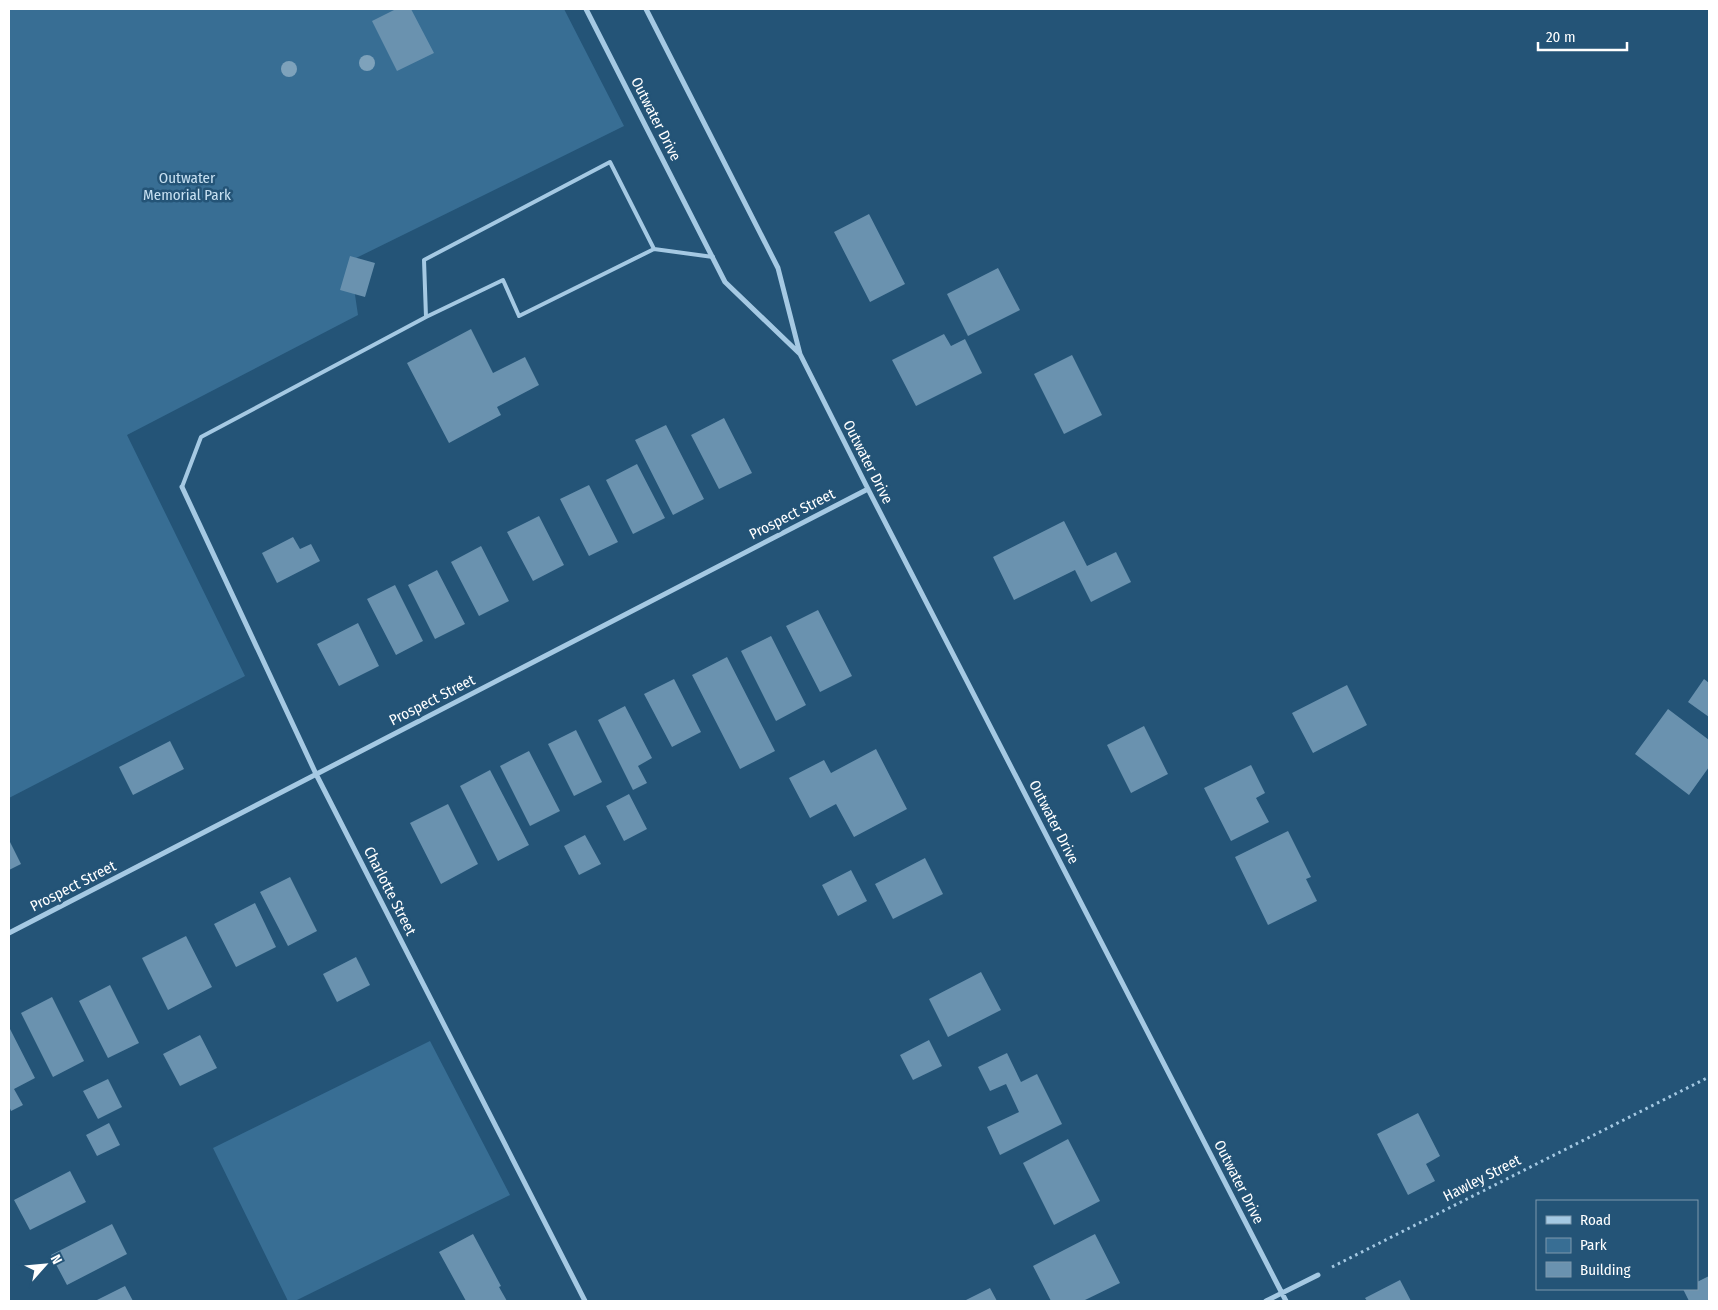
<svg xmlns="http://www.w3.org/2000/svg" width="1718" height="1310" viewBox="0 0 1718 1310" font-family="'Fira Sans Condensed',sans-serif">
	<rect width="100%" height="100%" fill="#245477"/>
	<path fill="#386e94" d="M9 9H564L624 126 350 261 358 315 127 435 245 676 9 798Z
		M430 1041 510 1195 295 1301H288L213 1148Z"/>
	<path fill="#6a92af" d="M396 9H411L434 53 397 71 372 21Z
		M869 214 905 284 870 302 834 232Z
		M350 256 375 263 365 297 340 290Z
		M998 268 1020 310 968 336 947 294Z
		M471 329 493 373 525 357 539 385 497 407 501 415 449 443 407 363Z
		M944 334 951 346 965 339 982 373 916 406 892 360Z
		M1072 355 1102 415 1064 434 1034 374Z
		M724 418 752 473 719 489 691 435Z
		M666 425 704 499 673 515 635 440Z
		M637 464 665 518 633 534 606 480Z
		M589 485 618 542 589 556 560 499Z
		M539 516 564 565 533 581 507 532Z
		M1064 521 1087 566 1116 552 1131 582 1091 602 1075 570 1014 600 993 557Z
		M293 537 300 549 311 544 320 561 277 583 262 553Z
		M481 546 509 601 479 616 451 562Z
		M437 570 465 624 435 639 408 585Z
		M395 585 423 641 396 655 367 599Z
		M818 610 852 676 820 692 786 626Z
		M358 623 379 666 339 686 317 644Z
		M771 636 806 705 776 721 741 651Z
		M727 657 775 751 740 769 692 675Z
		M674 679 701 732 672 747 644 694Z
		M1704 679 1709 683V717L1688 702Z
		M1347 685 1367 725 1313 753 1292 713Z
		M625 706 652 758 638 766 647 783 633 790 598 720Z
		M1668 709 1709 740V767L1689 795 1635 754Z
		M1144 726 1168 774 1131 793 1107 745Z
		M576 730 602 782 574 796 548 744Z
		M170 741 184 769 133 795 119 767Z
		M876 749 907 809 854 837 836 804 810 818 789 778 824 760 831 773Z
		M529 751 560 811 530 826 500 766Z
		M1251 765 1265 793 1256 798 1269 822 1231 841 1204 788Z
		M490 770 529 845 498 861 460 786Z
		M629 794 647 829 624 841 606 806Z
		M448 804 478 864 441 884 410 823Z
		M1288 831 1311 877 1306 879 1317 901 1268 925 1235 857Z
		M585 835 601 864 579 875 564 846Z
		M9 840 21 864 9 870Z
		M925 858 943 894 893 919 875 884Z
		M851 870 867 901 838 916 822 885Z
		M290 877 317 931 288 946 260 892Z
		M255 903 276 947 236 967 214 924Z
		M186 936 212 987 168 1010 142 958Z
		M356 957 370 985 337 1002 323 974Z
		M981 972 1001 1010 948 1037 929 999Z
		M110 985 139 1043 108 1058 79 1001Z
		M52 997 84 1061 53 1077 21 1013Z
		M9 1027 35 1078 14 1089 23 1105 11 1111 9 1106Z
		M200 1035 217 1068 180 1086 163 1054Z
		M929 1040 942 1066 913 1080 900 1055Z
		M1007 1053 1021 1082 1037 1074 1062 1124 1000 1155 987 1127 1019 1112 1006 1084 990 1091 978 1067Z
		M108 1079 122 1107 98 1119 83 1091Z
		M1418 1113 1440 1156 1426 1164 1435 1181 1408 1195 1377 1134Z
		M109 1123 120 1145 97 1156 86 1135Z
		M1068 1139 1100 1201 1054 1225 1023 1163Z
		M70 1171 86 1202 30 1230 14 1200Z
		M112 1224 127 1254 67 1285 51 1255Z
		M473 1234 501 1286 499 1287 507 1301H466L439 1252Z
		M1095 1234 1120 1283 1083 1301H1051L1033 1266Z
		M1709 1276V1301H1689L1683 1289H1697V1282Z
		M1400 1280 1411 1301H1367L1365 1298Z
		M125 1286 133 1301H95Z
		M990 1288 997 1301H964Z"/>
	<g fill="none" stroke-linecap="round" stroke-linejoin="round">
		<path stroke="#a5c9e3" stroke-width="3" stroke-dasharray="2.5 4" stroke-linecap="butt" d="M1332 1267 1709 1077"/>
		<path stroke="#a5c9e3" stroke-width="4" d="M654 249 713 257
			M182 487 201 437 426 317 424 260 610 162 654 249 519 316 503 280 426 317"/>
		<path stroke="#a5c9e3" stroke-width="5" d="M586 9 725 282 800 354
			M646 9 778 268 800 354 868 489 1286 1301
			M182 487 316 774 585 1301
			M9 933 868 489
			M1266 1301 1318 1275"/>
	</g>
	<g fill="#7ea2bb">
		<circle cx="367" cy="63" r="8"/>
		<circle cx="289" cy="69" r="8"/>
	</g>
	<g text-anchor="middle" stroke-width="5" stroke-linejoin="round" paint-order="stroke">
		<g font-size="15" fill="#fff" stroke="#245477">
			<text transform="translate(656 119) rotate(63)" y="5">Outwater Drive</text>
			<text transform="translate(868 462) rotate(63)" y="5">Outwater Drive</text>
			<text transform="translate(792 514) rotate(-27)" y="5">Prospect Street</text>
			<text transform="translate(432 700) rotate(-27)" y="5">Prospect Street</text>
			<text transform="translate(1054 822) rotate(63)" y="5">Outwater Drive</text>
			<text transform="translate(73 886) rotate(-27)" y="5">Prospect Street</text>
			<text transform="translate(390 891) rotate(63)" y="5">Charlotte Street</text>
			<text transform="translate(1482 1178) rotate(-27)" y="5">Hawley Street</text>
			<text transform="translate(1239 1182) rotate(63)" y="5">Outwater Drive</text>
		</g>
		<g font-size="15" fill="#c8e1f2" stroke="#245477">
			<text x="187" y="183">Outwater<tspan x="187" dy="17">Memorial Park</tspan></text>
		</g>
	</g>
	<rect width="1718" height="1310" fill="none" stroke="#ffffff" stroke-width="20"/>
	<rect x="1536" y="1200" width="162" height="90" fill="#245477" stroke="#7c98ad"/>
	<rect x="1546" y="1216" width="25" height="8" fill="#a5c9e3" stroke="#7c98ad"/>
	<text x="1580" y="1225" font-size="15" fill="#ffffff">Road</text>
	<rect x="1546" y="1238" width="25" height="15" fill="#386e94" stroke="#7c98ad"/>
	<text x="1580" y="1250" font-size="15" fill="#ffffff">Park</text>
	<rect x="1546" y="1262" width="25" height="15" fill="#6a92af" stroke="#7c98ad"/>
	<text x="1580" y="1275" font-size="15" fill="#ffffff">Building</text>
	<g transform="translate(45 1265) rotate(63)" stroke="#245477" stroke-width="4" paint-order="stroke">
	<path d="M0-4L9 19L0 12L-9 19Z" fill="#ffffff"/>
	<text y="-8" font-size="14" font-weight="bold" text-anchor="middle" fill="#ffffff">N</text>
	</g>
	<path d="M1538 42v8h89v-8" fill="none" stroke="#ffffff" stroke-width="2.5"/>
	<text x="1546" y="42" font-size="15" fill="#ffffff" stroke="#245477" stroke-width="4" paint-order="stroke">20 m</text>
</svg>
